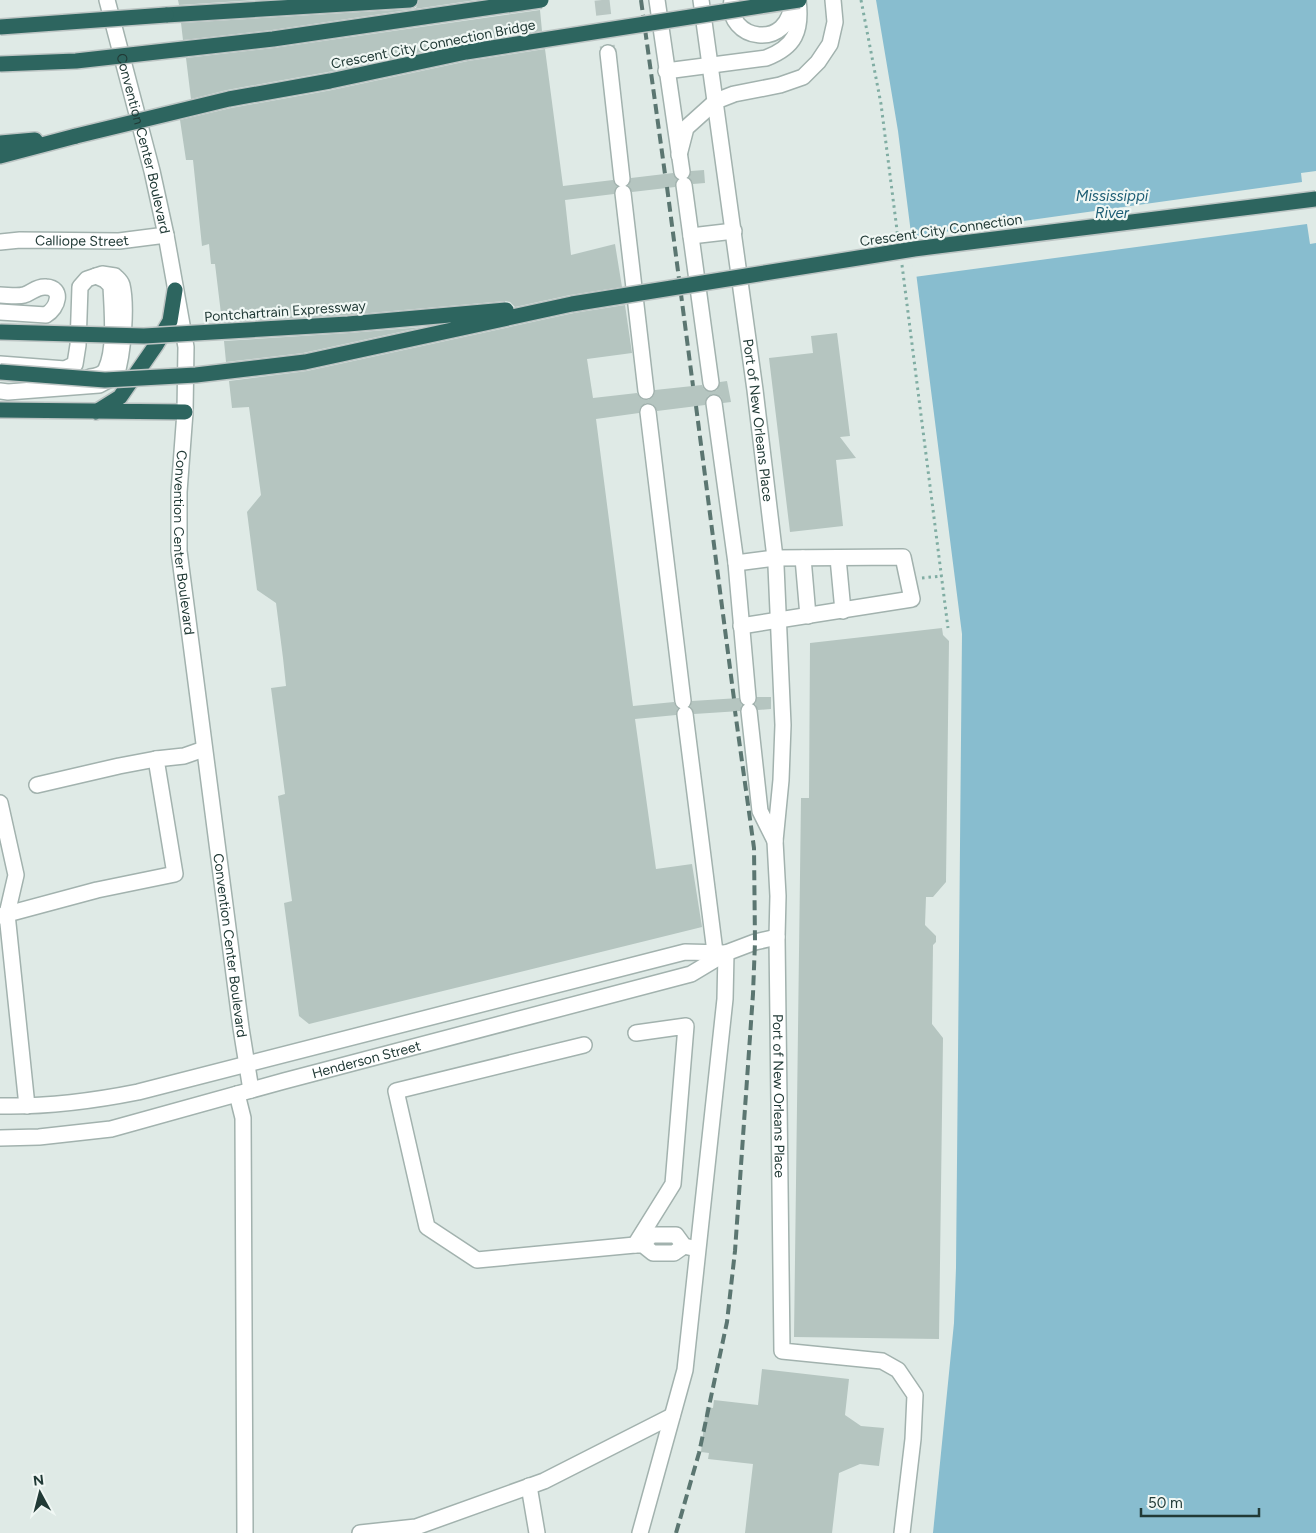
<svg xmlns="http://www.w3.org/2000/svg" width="1316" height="1533" viewBox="0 0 1316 1533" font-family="Figtree,sans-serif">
	<rect width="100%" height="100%" fill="#dfeae6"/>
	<path fill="#88bdcf" d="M876 0H1316V1533H933L954 1323 956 1268 962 634 898 131Z"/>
	<path fill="#dfeae6" d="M1316 171V243L1310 244 1307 224 914 277 908 237 1302 182 1301 173Z"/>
	<path fill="#b5c5c0" d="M178 0H257L179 5Z
		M419 0H476L272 30 183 40 181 23 411 9 416 8Z
		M540 10 542 31 464 43 328 72 227 90 191 99 186 58 274 48Z
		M545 49 563 186 613 180 617 186 614 194 565 200 571 255 615 244 622 287 570 295 515 307 510 302 505 301 347 315 222 322 215 264H211L209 244 202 246 193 160H186L180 120 231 108 332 90 468 61Z
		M704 170 705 183 693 184 689 178 691 171Z
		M673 173 677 179 675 187 632 192 628 186 631 178Z
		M625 305 632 353 587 359 593 398 637 393 642 399 648 400 654 395 655 390 702 385 704 389 712 392 717 390 720 382 727 381 731 402 723 403 721 397 713 394 708 396 705 405 657 411 652 404 646 403 640 408 639 413 596 419 633 706 674 702 678 708 676 715 635 719 656 869 692 864 702 927 309 1024 299 1016 284 903 292 901 278 796 285 794 271 688 286 686 283 658 276 603 257 590 247 512 261 495 249 407 232 408 229 381 307 371 574 313Z
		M423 327 303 353 226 362 224 341 349 333Z
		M837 333 850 436 840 437 856 458 836 460 843 526 790 532 769 358 813 353 811 336Z
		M942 628 943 635 949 641 946 882 933 897H926L925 925 936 936V942L933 945 932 1024 943 1038 939 1339 794 1337 801 798H809L810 643Z
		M757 697H771V709L758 710 755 704Z
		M739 698 742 705 740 711 694 714 690 707 692 701Z
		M762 1369 849 1379 845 1415 861 1426 884 1428 879 1466 860 1464 839 1473 832 1533H745L753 1464 708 1459 709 1453 701 1452 706 1407 713 1408 714 1400 758 1405Z"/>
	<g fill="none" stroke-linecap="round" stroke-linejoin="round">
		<path stroke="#b9c7c3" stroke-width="15" stroke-dasharray="15 8" stroke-linecap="butt" d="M602 0 608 53"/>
		<defs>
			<g id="minor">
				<path id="s1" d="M107 0 152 171 166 235 186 347 185 412 179 492V551L241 1028 251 1090"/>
				<path d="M657 0 682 172"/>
				<path id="s2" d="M701 0 755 390 776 566 783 725 781 780 775 841 760 811 749 711"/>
				<path d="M732 0C724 40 791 53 792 0"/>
				<path d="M608 53 622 179"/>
				<path d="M666 71 766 58C795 47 802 31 798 0"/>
				<path d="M679 155 686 128 716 101 734 94 780 85 803 77 818 62 830 44 835 22 833 0"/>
				<path d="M684 185 711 383"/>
				<path d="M623 193 646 391"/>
				<path d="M691 236 734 231"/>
				<path id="s3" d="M0 242 20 240 119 241 166 235"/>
				<path d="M0 295C7 295 17 297 24 295 32 293 36 286 46 287 64 288 58 308 46 315L0 312"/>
				<path d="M0 364 65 369 75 364 78 345 80 287 87 279 102 274 115 276C118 279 121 281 122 285 127 306 123 355 116 376L99 385 8 392 0 391"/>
				<path d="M90 377C97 376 103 375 106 369 116 348 112 309 111 286L105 280 96 276"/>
				<path d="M714 403 736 563 748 698"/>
				<path d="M648 412 683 701"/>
				<path d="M803 558 808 616"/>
				<path d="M838 558 843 611"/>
				<path d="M736 563 775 558 903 557 912 599 741 626"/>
				<path d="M685 714 715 952"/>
				<path d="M37 785 119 766 156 759"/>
				<path d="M0 803 16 875 7 914 27 1106"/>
				<path id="s4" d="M775 841 778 896 777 937 782 1351 882 1361 898 1370 915 1395 913 1439 902 1533"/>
				<path d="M0 916 97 890 175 874 156 759 184 756 204 749"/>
				<path d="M584 1045 396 1091 427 1227 477 1260 635 1245H643L653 1253H674L684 1246"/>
				<path d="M237 1094 243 1118 245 1533"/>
				<path d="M0 1106C46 1107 93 1101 138 1092L685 952 725 953"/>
				<path id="s5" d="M0 1138 39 1137 111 1129 284 1081 691 974 726 953 755 942 777 937"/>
				<path d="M635 1245 673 1184 686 1026 636 1033"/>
				<path d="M643 1245 651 1235H676L684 1246 693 1248"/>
				<path d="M529 1486 537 1533"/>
				<path d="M360 1533 416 1527 544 1481 672 1416"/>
				<path d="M640 1533 685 1370 725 999 726 953"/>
			</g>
			<path id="highway" d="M166 15 410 0
				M0 143 35 140
				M0 156 76 136
				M0 410 185 412
				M96 412 120 397 156 345 170 321 175 290"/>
		</defs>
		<use href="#minor" stroke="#a2b2ae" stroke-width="18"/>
		<use href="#highway" stroke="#bcc4c3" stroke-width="18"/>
		<path stroke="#80ada3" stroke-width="3" stroke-dasharray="2.5 4" stroke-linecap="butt" d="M861 0 881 104 898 238
			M902 265 948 628
			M922 578 942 576"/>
		<use href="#minor" stroke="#fff" stroke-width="15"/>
		<use href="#highway" stroke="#2d655f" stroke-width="15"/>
		<path stroke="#5b7671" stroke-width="4" stroke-dasharray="10 5" stroke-linecap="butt" d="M641 0 665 174
			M667 187 693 386
			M696 406 734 699
			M676 1533 699 1453 727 1322 735 1251 753 994 755 942 754 848 735 711"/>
		<defs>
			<path id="highway-bridge" d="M0 27 166 15
				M0 64 76 61 273 39 541 0
				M76 136 229 99 330 81 466 52 799 0
				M0 332 144 336 348 324 506 310
				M0 372 105 380 196 375 305 362 572 304 914 249 1316 199"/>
		</defs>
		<use href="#highway-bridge" stroke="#bcc4c3" stroke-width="18" stroke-linecap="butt"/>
		<use href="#highway-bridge" stroke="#2d655f" stroke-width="15"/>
	</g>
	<g text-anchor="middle" stroke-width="4.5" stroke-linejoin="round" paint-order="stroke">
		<g font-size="14" fill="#213a36" stroke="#f0f7f4">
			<text transform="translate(433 44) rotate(-11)" y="5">Crescent City Connection Bridge</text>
			<text dy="5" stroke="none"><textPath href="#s1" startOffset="148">Convention Center Boulevard</textPath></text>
			<text transform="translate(941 230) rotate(-8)" y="5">Crescent City Connection</text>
			<text dy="5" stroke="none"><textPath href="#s3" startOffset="82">Calliope Street</textPath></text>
			<text transform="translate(285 311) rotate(-4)" y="5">Pontchartrain Expressway</text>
			<text dy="5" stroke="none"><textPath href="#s2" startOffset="424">Port of New Orleans Place</textPath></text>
			<text dy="5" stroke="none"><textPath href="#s1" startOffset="552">Convention Center Boulevard</textPath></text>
			<text dy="5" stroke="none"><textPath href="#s1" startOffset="958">Convention Center Boulevard</textPath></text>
			<text dy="5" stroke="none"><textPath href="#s5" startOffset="376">Henderson Street</textPath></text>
			<text dy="5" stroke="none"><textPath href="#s4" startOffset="255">Port of New Orleans Place</textPath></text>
		</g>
		<g font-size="15" font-style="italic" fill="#1c5d74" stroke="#f0f7f4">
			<text x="1112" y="201">Mississippi<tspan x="1112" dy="17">River</tspan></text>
		</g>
	</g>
	<g transform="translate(40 1493) rotate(353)" stroke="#f0f7f4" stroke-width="4" paint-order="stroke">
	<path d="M0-4L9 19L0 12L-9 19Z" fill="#213a36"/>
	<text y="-8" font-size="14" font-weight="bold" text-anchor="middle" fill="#213a36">N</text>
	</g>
	<path d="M1141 1508v8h118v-8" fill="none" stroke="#213a36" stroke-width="2.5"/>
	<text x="1148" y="1508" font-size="15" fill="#213a36" stroke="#f0f7f4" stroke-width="4" paint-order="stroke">50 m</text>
</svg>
